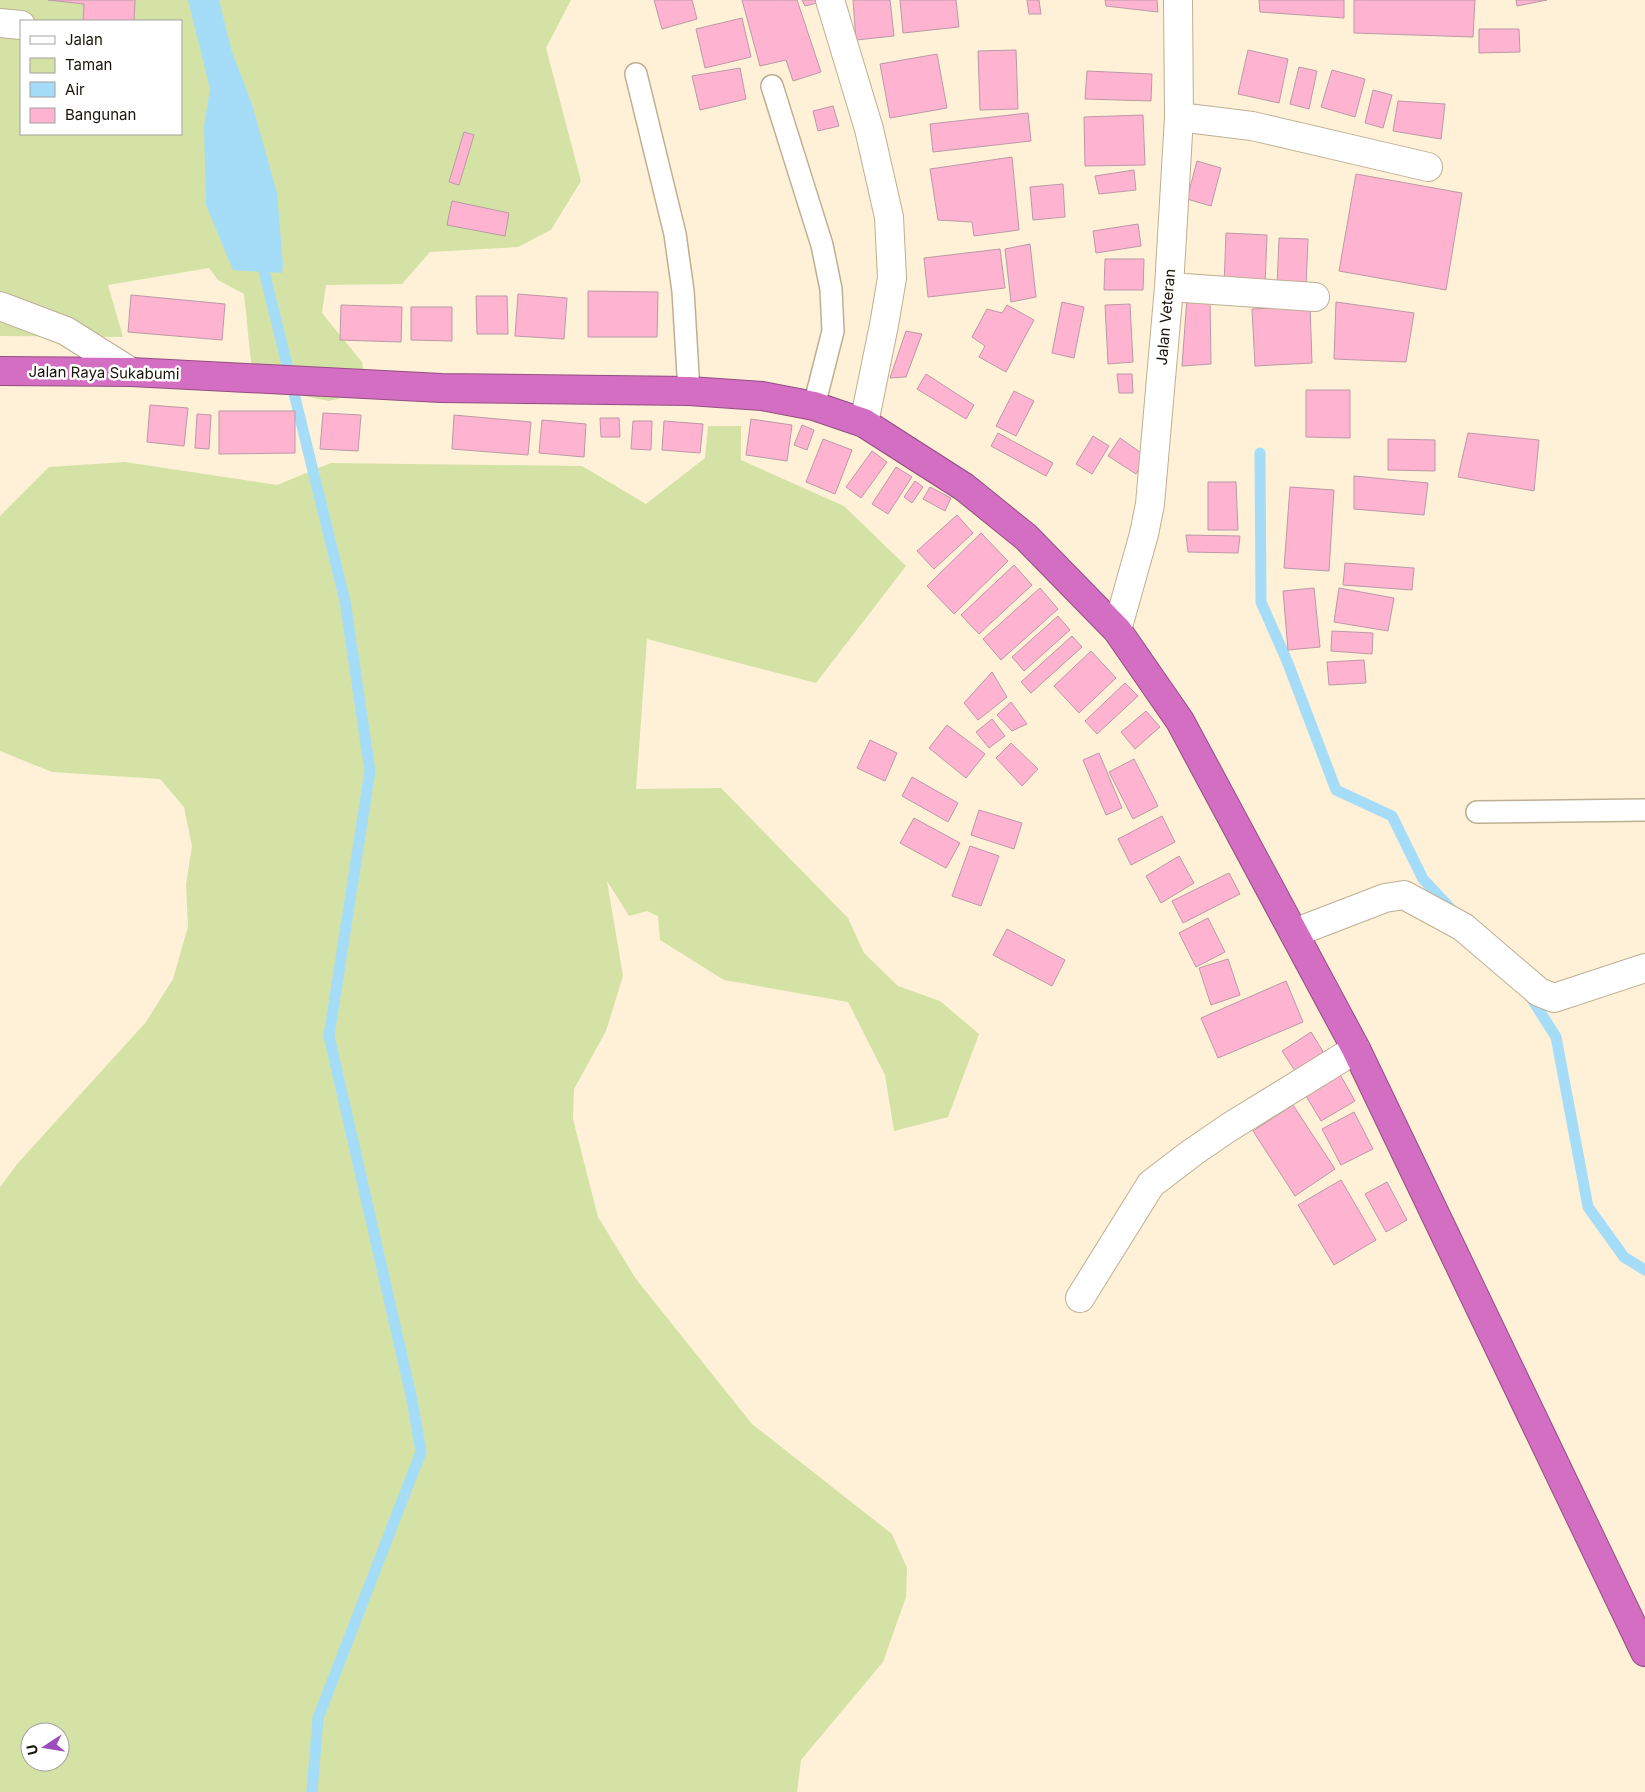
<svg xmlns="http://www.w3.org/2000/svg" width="1645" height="1792" viewBox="0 0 1645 1792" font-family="Inter,sans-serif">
	<rect width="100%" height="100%" fill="#fef1d8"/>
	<path fill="#d4e2a6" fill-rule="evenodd" d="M0 0H571L546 48 581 181 551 230 518 247 430 252 402 284 326 285 322 313 362 362 368 391 329 401 270 389 257 380 251 362 244 294 218 280 209 268 108 285 123 337 0 336ZM21 21H181V134H21Z
		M708 426H741V460L844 506 906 566 816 683 647 639 636 789 721 788 848 918 864 953 898 986 940 1001 979 1034 948 1117 894 1131 885 1075 848 1002 724 980 660 940 658 916 647 911 629 916 607 881 623 976 606 1031 574 1089 573 1119 598 1217 636 1279 752 1424 892 1534 907 1568 906 1597 883 1662 801 1760 797 1792H0V1187L18 1163 146 1022 173 979 188 927 186 884 192 846 184 807 160 779 52 772 0 751V516L49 467 125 462 277 485 331 463 582 466 646 504 705 458ZM30 1732H60V1762H30Z"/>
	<path fill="#a5ddf9" d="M188 0H219L232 52 252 104 277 193 283 264 282 273 233 270 206 205 204 126 210 89Z"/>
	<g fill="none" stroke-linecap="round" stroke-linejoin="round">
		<path stroke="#a5ddf9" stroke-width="11" d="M261 259 345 601 370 771 329 1036 412 1400 421 1452 318 1718 312 1792
			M1260 453 1261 602 1287 661 1336 790 1392 816 1423 879 1453 911
			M1528 993 1556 1037 1588 1207 1624 1257 1645 1270"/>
	</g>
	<path fill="#feb4d1" stroke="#bb99a6" d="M48 0H135L134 21H83L84 4Z
		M654 0H692L697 19 662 29Z
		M742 0H797L821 72 793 81 786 60 760 66Z
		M802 0H829L805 6Z
		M853 0H890L894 36 856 40Z
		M900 0H956L959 27 903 33Z
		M1027 0H1039L1041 14H1029Z
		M1105 0H1157L1158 12 1106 6Z
		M1259 0H1344V18L1260 12Z
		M1354 0H1475L1473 37 1354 33Z
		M1516 0H1547L1517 6Z
		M742 18 751 57 705 68 696 29Z
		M1479 29H1519L1520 52 1479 53Z
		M1016 50 1018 109 980 110 978 51Z
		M1248 50 1288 59 1279 103 1238 94Z
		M937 54 947 108 890 118 880 64Z
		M1299 67 1317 71 1309 109 1290 104Z
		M740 68 746 99 700 110 692 76Z
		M1332 70 1365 79 1355 117 1321 107Z
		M1087 71 1152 74 1151 101 1085 99Z
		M1373 90 1392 95 1383 128 1365 123Z
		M1398 101 1445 104 1441 139 1393 131Z
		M833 106 839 126 818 131 813 111Z
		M1028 113 1031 141 933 152 930 124Z
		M1143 115 1145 165 1085 166 1084 117Z
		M464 132 474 135 459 185 449 182Z
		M1012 157 1019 230 974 236 972 222 938 220 930 169Z
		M1197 161 1221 168 1211 206 1187 199Z
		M1134 170 1136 190 1099 194 1095 176Z
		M1356 174 1462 193 1446 290 1339 271Z
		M1063 184 1065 217 1033 220 1030 187Z
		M452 201 509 213 505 236 447 225Z
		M1138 224 1141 246 1096 253 1093 231Z
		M1226 233 1267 235 1265 286 1224 285Z
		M1279 238 1308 239 1306 287 1277 286Z
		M1030 244 1036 297 1011 302 1005 249Z
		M1000 249 1005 288 928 297 924 258Z
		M1105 259H1144L1143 290H1104Z
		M588 291 658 292 657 337H588Z
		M518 294 567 298 564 339 515 336Z
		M131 295 225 304 222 340 128 332Z
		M476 296H507L508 334H477Z
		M1187 298 1210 299 1211 364 1182 366Z
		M1062 302 1084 307 1074 358 1052 353Z
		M1336 302 1414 313 1406 362 1334 359Z
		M1130 304 1133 362 1108 364 1105 305Z
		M341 305 402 307 401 342 340 340Z
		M1007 305 1034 320 1006 372 979 357 985 346 972 337 987 309 1002 313Z
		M1310 306 1312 363 1255 366 1252 309Z
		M411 307H452V341L411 340Z
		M906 331 922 334 906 377 890 378Z
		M926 374 974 405 966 419 917 389Z
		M1117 374H1132L1133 393H1119Z
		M1306 390H1350V438L1306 437Z
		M1014 391 1034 401 1016 436 996 426Z
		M150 405 188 408 184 446 147 442Z
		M219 411H295V453L219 454Z
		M323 413 361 415 358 451 320 449Z
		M197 414 211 415 209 449 195 448Z
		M454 415 531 422 528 455 452 449Z
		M600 418H619L620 437H601Z
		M751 419 792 425 787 461 746 455Z
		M542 420 586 424 584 457 539 453Z
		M633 421H652L651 450 631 449Z
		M664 421 703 424 700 453 662 450Z
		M802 425 814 430 807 450 794 445Z
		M998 433 1053 463 1046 476 991 446Z
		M1468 433 1539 440 1534 491 1458 477Z
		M1093 436 1109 446 1092 474 1076 464Z
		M1120 438 1147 457 1136 474 1108 456Z
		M823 439 852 450 835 494 806 482Z
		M1388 439 1435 440V471L1388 470Z
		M872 451 887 462 861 498 846 487Z
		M896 467 912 477 888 514 872 504Z
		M1354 476 1428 483 1424 515 1354 509Z
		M915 481 923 487 912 503 904 497Z
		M1208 482H1236L1238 530H1208Z
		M930 487 951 498 945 511 923 499Z
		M1290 487 1334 490 1329 571 1284 568Z
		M957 515 973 533 934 569 917 551Z
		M981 533 1008 561 954 614 927 586Z
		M1186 535 1240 536 1238 553 1188 552Z
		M1345 563 1414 568 1412 590 1343 585Z
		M1014 565 1032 585 979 634 961 615Z
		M1040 588 1058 609 1001 660 983 639Z
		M1314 588 1320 647 1288 650 1283 591Z
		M1339 588 1394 598 1388 631 1334 622Z
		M1058 616 1070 630 1024 671 1012 657Z
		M1332 631 1373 633 1372 654 1331 651Z
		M1072 636 1082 647 1031 693 1021 682Z
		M1091 651 1116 678 1079 713 1054 686Z
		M1364 660 1366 683 1329 685 1327 662Z
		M992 672 1007 697 978 720 964 703Z
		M1125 683 1138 696 1097 734 1085 721Z
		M1011 702 1027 724 1012 731 997 715Z
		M1146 711 1160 727 1135 749 1121 732Z
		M992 719 1005 736 989 748 976 732Z
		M947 725 985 754 966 778 929 748Z
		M870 740 897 753 885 781 857 768Z
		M1011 743 1038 769 1022 786 996 758Z
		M1099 753 1122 808 1106 815 1083 760Z
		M1134 759 1158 806 1133 819 1109 772Z
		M912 777 958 803 948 822 902 796Z
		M979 810 1022 823 1014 849 971 835Z
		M1162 816 1175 842 1131 865 1118 839Z
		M914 818 960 843 946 868 900 843Z
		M970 846 999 856 981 906 952 896Z
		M1179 856 1194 883 1161 903 1146 876Z
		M1229 873 1240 894 1183 923 1172 901Z
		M1208 918 1225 952 1196 967 1179 933Z
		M1007 929 1065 960 1052 986 993 955Z
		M1228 959 1240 995 1211 1005 1199 968Z
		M1286 981 1303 1022 1218 1058 1201 1018Z
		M1311 1032 1327 1058 1299 1077 1282 1051Z
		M1338 1071 1355 1101 1321 1121 1303 1091Z
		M1293 1105 1335 1169 1295 1196 1253 1131Z
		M1354 1112 1373 1149 1341 1165 1322 1129Z
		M1341 1180 1376 1240 1334 1265 1298 1205Z
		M1387 1182 1407 1220 1386 1232 1365 1194Z"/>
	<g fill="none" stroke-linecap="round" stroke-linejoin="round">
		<defs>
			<path id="lane" d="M636 74 675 234 683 291 689 391
				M772 86 822 245 831 289 833 331 814 406
				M1477 812 1645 810"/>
			<path id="street" d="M830 0 869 129 889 217 892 278 884 325 864 423
				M0 23 21 25
				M1179 117 1252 126 1428 167
				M1169 287 1315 297
				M0 306 66 331 131 372
				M1117 630 1144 534 1150 504 1169 287 1179 117 1178 0
				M1294 933 1385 898 1404 895 1463 927 1539 992 1554 998 1645 968
				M1080 1298 1151 1184 1193 1152 1228 1128 1356 1049"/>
			<path id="highway" d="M0 371 131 372 441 388 689 391 762 396 814 406 864 423 964 487 1026 537 1117 630 1180 721 1356 1049 1645 1652"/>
		</defs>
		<use href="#lane" stroke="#beaf92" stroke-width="24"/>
		<use href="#street" stroke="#beaf92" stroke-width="30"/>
		<use href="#highway" stroke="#934e81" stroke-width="30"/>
		<use href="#lane" stroke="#fff" stroke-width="21"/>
		<use href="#street" stroke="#fff" stroke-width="28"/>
		<use href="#highway" stroke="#d46ec2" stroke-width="28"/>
	</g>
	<g text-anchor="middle" stroke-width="5" stroke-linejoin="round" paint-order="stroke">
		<g font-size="15" fill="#1a1409" stroke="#fff">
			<text transform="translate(1166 317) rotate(-85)" y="5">Jalan Veteran</text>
			<text transform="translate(104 373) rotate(1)" y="5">Jalan Raya Sukabumi</text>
		</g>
	</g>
	<rect x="20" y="20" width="162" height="115" fill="#ffffff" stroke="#a3a19d"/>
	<rect x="30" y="36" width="25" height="8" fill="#ffffff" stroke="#a3a19d"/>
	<text x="65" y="45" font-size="15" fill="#1a1409">Jalan</text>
	<rect x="30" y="58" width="25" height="15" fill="#d4e2a6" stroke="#a3a19d"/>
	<text x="65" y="70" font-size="15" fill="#1a1409">Taman</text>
	<rect x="30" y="82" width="25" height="15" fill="#a5ddf9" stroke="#a3a19d"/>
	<text x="65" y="95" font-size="15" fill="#1a1409">Air</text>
	<rect x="30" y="108" width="25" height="15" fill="#feb4d1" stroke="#a3a19d"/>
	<text x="65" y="120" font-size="15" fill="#1a1409">Bangunan</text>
	<g transform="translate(45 1747) rotate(258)"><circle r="24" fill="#ffffff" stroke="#a3a19d"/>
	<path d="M0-4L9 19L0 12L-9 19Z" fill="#9c4cbc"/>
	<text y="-8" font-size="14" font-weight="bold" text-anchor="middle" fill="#1a1409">U</text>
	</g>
</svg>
